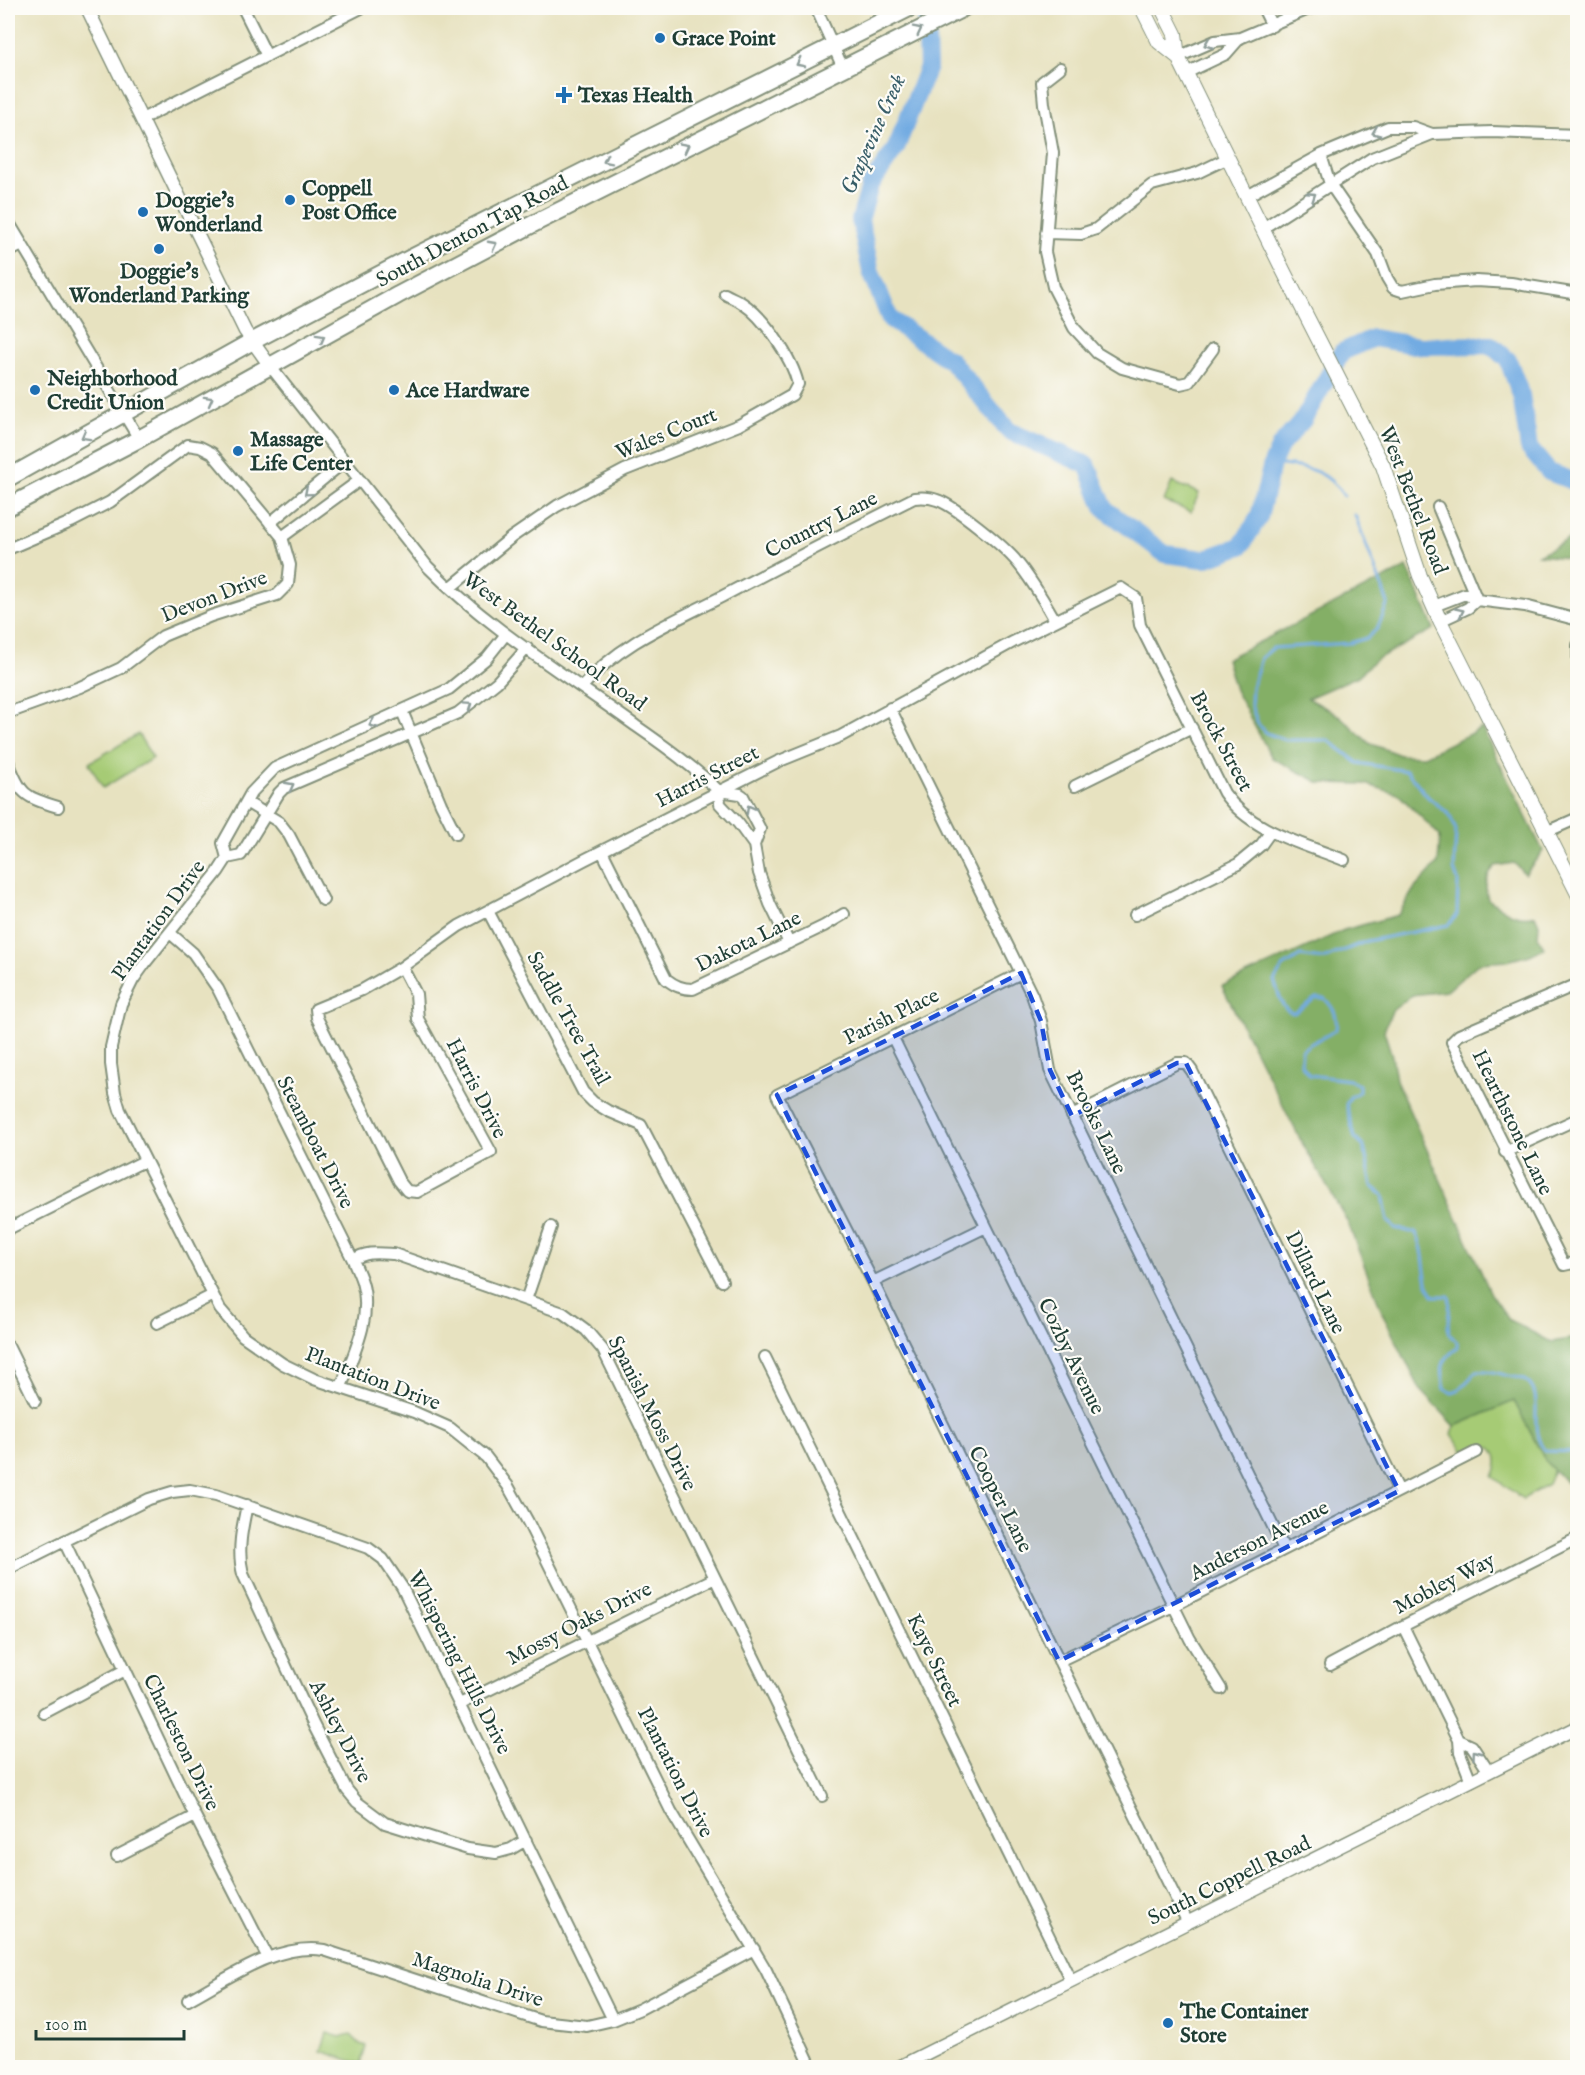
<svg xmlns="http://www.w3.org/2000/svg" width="1585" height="2075" viewBox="0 0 1585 2075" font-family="'IM FELL English',serif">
	<rect width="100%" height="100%" fill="#fdfcf7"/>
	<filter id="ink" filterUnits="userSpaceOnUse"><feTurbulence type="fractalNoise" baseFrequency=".0167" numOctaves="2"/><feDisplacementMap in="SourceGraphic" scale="12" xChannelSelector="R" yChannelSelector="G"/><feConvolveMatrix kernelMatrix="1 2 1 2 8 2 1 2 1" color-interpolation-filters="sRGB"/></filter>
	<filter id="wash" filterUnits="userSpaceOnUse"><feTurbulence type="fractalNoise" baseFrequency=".008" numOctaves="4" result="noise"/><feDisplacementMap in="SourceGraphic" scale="24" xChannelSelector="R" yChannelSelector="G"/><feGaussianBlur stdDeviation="1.35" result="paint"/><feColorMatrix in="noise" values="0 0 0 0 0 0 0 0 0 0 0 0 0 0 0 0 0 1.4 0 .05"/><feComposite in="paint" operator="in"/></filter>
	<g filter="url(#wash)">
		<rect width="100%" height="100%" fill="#e7e2c0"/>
		<path fill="#a6cb75" stroke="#628454" stroke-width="1.5" d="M1172 482 1199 493 1191 512 1164 501Z
			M138 734 153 758 103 788 89 763Z
			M1514 1401 1546 1462 1554 1470 1548 1484 1523 1499 1493 1477C1505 1452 1488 1435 1464 1452L1452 1434 1455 1426Z
			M327 2033 340 2037 350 2034 360 2044 366 2046 361 2064 321 2051Z"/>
		<path fill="#84af66" stroke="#52764d" stroke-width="1.5" d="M1577 535V559L1538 555Z
			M1407 567 1434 629 1375 660 1358 676 1308 698 1340 716 1369 743 1400 755 1424 756 1482 728 1543 851 1525 874 1514 863 1495 866C1486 877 1484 886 1488 899 1503 909 1516 921 1535 915L1539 924 1538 936 1544 948 1530 955 1507 961 1479 963 1447 991 1412 995 1392 1011 1384 1031 1392 1056 1396 1080 1491 1294 1509 1320 1551 1342 1577 1338V1493L1546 1462 1514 1401 1455 1426 1420 1389 1385 1319 1347 1221 1301 1141 1222 986 1344 930 1398 915 1414 889 1438 863 1440 836 1398 794 1365 784 1320 783 1272 758 1235 690 1226 659Z"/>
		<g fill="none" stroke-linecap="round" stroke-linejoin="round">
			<path stroke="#72abe2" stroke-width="3" d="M1272 464C1304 468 1324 466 1344 496
				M1355 515 1388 603 1377 629 1367 638 1350 643 1273 648 1261 658 1252 687 1251 705 1258 724 1266 733 1286 740H1328L1358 763 1407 771 1428 797 1449 814 1456 830 1454 870 1458 881 1457 915 1448 925 1367 941 1323 959 1300 956 1283 967 1274 981C1279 992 1281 1012 1294 1013L1316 998H1324C1334 1008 1338 1016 1336 1029 1326 1038 1313 1040 1302 1050L1301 1064 1309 1075 1350 1080 1359 1085V1092L1350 1097 1346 1105 1355 1138 1364 1147 1372 1186 1383 1195 1388 1221 1395 1228 1416 1233C1428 1255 1420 1278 1434 1296H1449C1453 1315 1440 1327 1457 1342V1348C1439 1362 1441 1368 1445 1389L1452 1393 1458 1391 1477 1371C1489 1370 1498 1373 1509 1376 1515 1377 1523 1378 1527 1382 1546 1397 1526 1427 1545 1451L1578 1452"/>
			<path stroke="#72abe2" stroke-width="18" d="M926 8 928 67 896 148 870 186 860 220 871 272 890 319 951 361 1009 431 1087 465 1105 509 1165 554 1204 559 1241 546 1259 517 1272 464 1280 446 1303 420 1342 352 1373 338 1420 346 1491 345 1508 360 1521 395 1529 448 1549 472 1578 483"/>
		</g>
	</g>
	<g filter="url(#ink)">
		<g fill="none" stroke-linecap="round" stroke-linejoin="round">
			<defs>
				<path id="minor" d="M243 8 267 56
					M816 8 843 68
					M1263 8 1272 26
					M1178 57 1215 41 1240 38 1311 8
					M1060 68 1042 82 1044 104 1053 153 1045 252 1053 287 1074 328 1097 353 1122 368 1180 384 1189 382 1213 349
					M1186 73 1226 54 1240 38
					M142 119 361 8
					M1321 155 1330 184 1378 254 1387 278 1393 288 1402 291 1435 284 1476 281 1511 283 1578 294
					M1247 196 1321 155 1388 127H1413L1432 134
					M8 221 139 439
					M1263 228 1372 158 1432 134 1492 132 1578 135
					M1046 233 1081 234 1096 229 1152 185 1197 173 1228 158
					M8 252 22 245
					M270 366 428 567C489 629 566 675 636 726 665 746 693 766 719 791
					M1438 507 1477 600
					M270 523 345 461
					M282 537 360 480
					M8 549 71 522 110 502 188 445 200 447 212 453 282 537 290 565 288 584 277 595 211 616 163 636 121 668 80 687 8 713
					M450 588 512 537 557 506 625 470 739 425 792 395 798 384C792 358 764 317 742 303 736 299 730 297 725 294
					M1434 606 1465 594 1477 600 1525 606 1578 620
					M1440 621 1468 608 1477 600
					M506 634 487 658 449 689 275 768 251 793 223 843 227 858 218 872 146 962 133 980 121 1004 111 1047V1064L115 1093 120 1110 220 1309 243 1336 283 1364 314 1379 414 1412 450 1428 486 1457 508 1486 528 1522 671 1811 766 1970 812 2068
					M1578 645V677
					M582 687C619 643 673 622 723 596 786 563 850 530 914 498 923 497 929 497 937 500 954 505 1005 547 1017 562 1032 580 1044 601 1055 620
					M890 708 1032 995 1041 1021 1050 1070 1284 1549
					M402 711 441 804 456 834
					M8 761C20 794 24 797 58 807
					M1075 786 1192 728
					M719 791 720 804 738 823 754 845 759 873 770 904 789 943
					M720 791 740 794 743 796 760 829 754 845
					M246 802 279 822 289 835 323 900
					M1546 832 1578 818
					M602 851 666 979C675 986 682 989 693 989L824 926 844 914
					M227 858 241 855 279 793 284 788 458 713 497 682 527 648
					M488 911 583 1092 593 1102 608 1111 641 1125 722 1281
					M1135 915 1238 864 1261 845 1271 831
					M170 933 193 953 218 989 353 1260C356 1267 360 1275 362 1282 373 1318 353 1355 341 1387
					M402 967 416 994 418 1019 491 1152 417 1192 407 1191 399 1181 317 1018 316 1009 362 990 402 967 459 926 584 860 777 762 841 736 1013 642 1121 588 1136 598 1140 625 1224 793C1251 832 1302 843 1344 860
					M1021 973 777 1095 873 1282 1188 1923
					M1578 984 1459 1035 1452 1042 1564 1265 1578 1262
					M893 1038 1190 1639 1221 1689
					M1072 1116 1177 1063H1186L1192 1071 1399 1491
					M1505 1152 1575 1120
					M8 1229 144 1161
					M353 1260C366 1251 378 1253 394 1254L563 1313 586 1330 603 1350 822 1796
					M873 1282 986 1227
					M526 1300 551 1227
					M157 1323 213 1295
					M8 1346 35 1401
					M765 1357 1071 1981
					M247 1505C242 1528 237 1551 243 1574L314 1726 347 1790 357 1802 385 1823 468 1849 496 1853 511 1849 526 1840
					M64 1541 195 1816 268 1958
					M8 1569 149 1499 172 1492 190 1490 216 1495 368 1548 383 1559 402 1587 613 2020
					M1403 1626 1459 1740 1460 1753 1471 1781
					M1059 1661 1173 1606 1476 1452
					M1330 1665 1403 1626 1578 1538
					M460 1704 715 1578
					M44 1713 125 1670
					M1459 1740 1472 1746 1489 1772
					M117 1856 195 1816
					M188 2000C229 1978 276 1943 324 1950L541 2021 587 2026 613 2020 640 2009 754 1949"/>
				<path id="tertiary" d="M87 8 245 331 270 366
					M897 2068 1578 1727"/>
				<path id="secondary" d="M1142 8 1159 42 1178 57
					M1162 8 1175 34 1178 57 1284 272 1383 466 1420 576 1440 621 1578 894"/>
				<path id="primary" d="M8 478 251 342 411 258 909 8
					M8 507 139 439 398 295 533 224 963 8"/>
			</defs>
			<use href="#minor" stroke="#83907a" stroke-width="14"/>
			<use href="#tertiary" stroke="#83907a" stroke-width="15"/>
			<use href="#secondary" stroke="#83907a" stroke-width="16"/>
			<use href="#primary" stroke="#83907a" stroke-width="20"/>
			<use href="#minor" stroke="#fff" stroke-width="10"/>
			<use href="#tertiary" stroke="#fff" stroke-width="12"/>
			<use href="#secondary" stroke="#fff" stroke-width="14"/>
			<use href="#primary" stroke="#fff" stroke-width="16"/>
		</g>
		<defs><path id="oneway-chevron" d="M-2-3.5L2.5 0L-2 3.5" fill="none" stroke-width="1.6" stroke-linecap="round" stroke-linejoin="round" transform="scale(1.5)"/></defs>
		<g stroke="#8f9e9a">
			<use href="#oneway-chevron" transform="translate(918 30) rotate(-27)"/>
			<use href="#oneway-chevron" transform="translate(1208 44) rotate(158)"/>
			<use href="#oneway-chevron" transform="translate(800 63) rotate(153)"/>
			<use href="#oneway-chevron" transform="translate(1376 132) rotate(158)"/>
			<use href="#oneway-chevron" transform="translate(685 147) rotate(-27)"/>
			<use href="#oneway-chevron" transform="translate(607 160) rotate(153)"/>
			<use href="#oneway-chevron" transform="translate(1312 196) rotate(-33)"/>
			<use href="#oneway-chevron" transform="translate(493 245) rotate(-28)"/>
			<use href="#oneway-chevron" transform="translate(321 338) rotate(-29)"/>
			<use href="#oneway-chevron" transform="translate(209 400) rotate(-29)"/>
			<use href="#oneway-chevron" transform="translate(85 436) rotate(151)"/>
			<use href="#oneway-chevron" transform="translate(308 492) rotate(140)"/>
			<use href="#oneway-chevron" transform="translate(1460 612) rotate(-25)"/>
			<use href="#oneway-chevron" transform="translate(468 706) rotate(-34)"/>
			<use href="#oneway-chevron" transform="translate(373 724) rotate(157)"/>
			<use href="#oneway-chevron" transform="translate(290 786) rotate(-28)"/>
			<use href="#oneway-chevron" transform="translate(750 809) rotate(-119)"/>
			<use href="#oneway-chevron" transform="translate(1476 1754) rotate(-126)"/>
		</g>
	</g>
	<path fill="#1d4ed8" fill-opacity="0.2" stroke="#1d4ed8" stroke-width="4.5" stroke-dasharray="12 8" stroke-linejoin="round" d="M1021 973 1041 1021 1050 1070 1072 1116 1177 1063H1186L1399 1491 1059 1661 777 1095Z"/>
	<g fill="#1f6fb2" stroke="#fdfcf7" stroke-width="2">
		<circle cx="660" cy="38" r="6"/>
		<path d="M561 86h6v6h6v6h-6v6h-6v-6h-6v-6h6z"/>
		<circle cx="290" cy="200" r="6"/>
		<circle cx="143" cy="212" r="6"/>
		<circle cx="159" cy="249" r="6"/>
		<circle cx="35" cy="390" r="6"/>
		<circle cx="394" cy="390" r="6"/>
		<circle cx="238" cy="451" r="6"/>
		<circle cx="1168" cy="2023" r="6"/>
	</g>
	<g text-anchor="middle" stroke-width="4.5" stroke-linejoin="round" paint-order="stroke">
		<g font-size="21" font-weight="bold" fill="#1f3d34" stroke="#fdfcf7" text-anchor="start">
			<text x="672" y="45">Grace Point</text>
			<text x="578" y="102">Texas Health</text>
			<text x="302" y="195">Coppell<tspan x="302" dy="24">Post Office</tspan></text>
			<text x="155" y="207">Doggie's<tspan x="155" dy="24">Wonderland</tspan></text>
			<text x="159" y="278" text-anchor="middle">Doggie's<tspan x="159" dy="24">Wonderland Parking</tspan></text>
			<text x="47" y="385">Neighborhood<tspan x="47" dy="24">Credit Union</tspan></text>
			<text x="406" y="397">Ace Hardware</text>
			<text x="250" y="446">Massage<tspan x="250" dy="24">Life Center</tspan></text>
			<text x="1180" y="2018">The Container<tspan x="1180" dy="24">Store</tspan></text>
		</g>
		<g font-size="21" fill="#1f3d34" stroke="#fdfcf7">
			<text transform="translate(472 231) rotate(-28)" y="7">South Denton Tap Road</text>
			<text transform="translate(666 433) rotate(-22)" y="7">Wales Court</text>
			<text transform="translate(1414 500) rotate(69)" y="7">West Bethel Road</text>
			<text transform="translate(821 524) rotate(-27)" y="7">Country Lane</text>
			<text transform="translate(214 596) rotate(-21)" y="7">Devon Drive</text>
			<text transform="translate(555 641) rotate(36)" y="7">West Bethel School Road</text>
			<text transform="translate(1222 741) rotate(62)" y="7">Brock Street</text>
			<text transform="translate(707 776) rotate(-27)" y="7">Harris Street</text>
			<text transform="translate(158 920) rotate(-54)" y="7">Plantation Drive</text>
			<text transform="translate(748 941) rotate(-26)" y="7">Dakota Lane</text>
			<text transform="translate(891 1016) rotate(-26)" y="7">Parish Place</text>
			<text transform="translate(569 1018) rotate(61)" y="7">Saddle Tree Trail</text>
			<text transform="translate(477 1088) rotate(63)" y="7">Harris Drive</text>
			<text transform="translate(1097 1122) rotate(64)" y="7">Brooks Lane</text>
			<text transform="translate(1513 1122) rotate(64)" y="7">Hearthstone Lane</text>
			<text transform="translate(316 1142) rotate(63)" y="7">Steamboat Drive</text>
			<text transform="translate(1316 1282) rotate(64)" y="7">Dillard Lane</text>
			<text transform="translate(1072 1356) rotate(64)" y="7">Cozby Avenue</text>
			<text transform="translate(373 1378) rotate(21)" y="7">Plantation Drive</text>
			<text transform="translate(653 1413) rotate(63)" y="7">Spanish Moss Drive</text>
			<text transform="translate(1001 1499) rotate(63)" y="7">Cooper Lane</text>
			<text transform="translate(1259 1540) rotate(-27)" y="7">Anderson Avenue</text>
			<text transform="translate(1444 1583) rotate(-27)" y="7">Mobley Way</text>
			<text transform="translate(579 1623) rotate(-27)" y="7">Mossy Oaks Drive</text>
			<text transform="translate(935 1660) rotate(64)" y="7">Kaye Street</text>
			<text transform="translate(460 1662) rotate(63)" y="7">Whispering Hills Drive</text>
			<text transform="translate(341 1731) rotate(63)" y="7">Ashley Drive</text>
			<text transform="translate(182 1742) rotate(64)" y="7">Charleston Drive</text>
			<text transform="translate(676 1772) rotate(63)" y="7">Plantation Drive</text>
			<text transform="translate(1229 1880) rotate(-26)" y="7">South Coppell Road</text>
			<text transform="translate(478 1979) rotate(18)" y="7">Magnolia Drive</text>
		</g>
		<g font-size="22" font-style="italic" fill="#385e68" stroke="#fdfcf7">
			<text transform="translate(872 134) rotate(-66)" y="8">Grapevine Creek</text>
		</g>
	</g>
	<rect width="1585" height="2075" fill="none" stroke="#fdfcf7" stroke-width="30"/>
	<path d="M36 2030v9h148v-9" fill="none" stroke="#1f3d34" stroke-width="3"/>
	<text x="45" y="2030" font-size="18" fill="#1f3d34" stroke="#fdfcf7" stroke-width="4.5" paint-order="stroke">100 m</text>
</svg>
